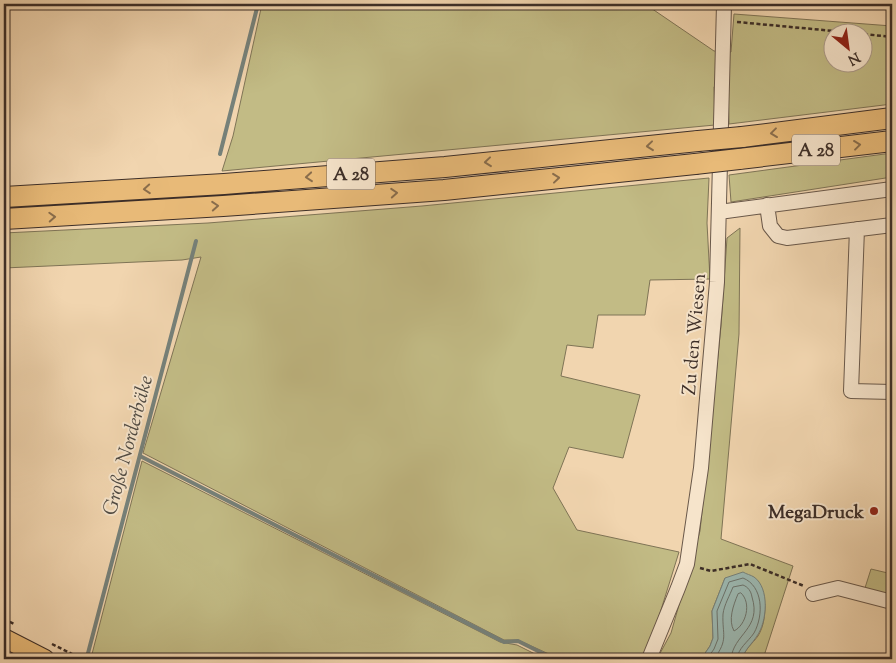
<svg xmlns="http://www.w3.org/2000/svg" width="896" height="663" viewBox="0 0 896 663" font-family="'Sorts Mill Goudy',serif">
	<rect width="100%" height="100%" fill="#f1d5af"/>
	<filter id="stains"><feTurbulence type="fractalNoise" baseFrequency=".004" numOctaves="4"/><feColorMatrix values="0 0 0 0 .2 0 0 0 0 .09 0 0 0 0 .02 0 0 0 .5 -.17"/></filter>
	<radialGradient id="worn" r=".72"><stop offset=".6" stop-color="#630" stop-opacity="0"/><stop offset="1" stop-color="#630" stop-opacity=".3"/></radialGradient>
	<path fill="#c2bb85" stroke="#7f7456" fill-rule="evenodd" d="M262 4H645L714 51 731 52 734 14 892 26V104L729 124 728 86 717 83 714 87 715 125 222 171 233 136ZM834 32H864V62H834Z
		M892 153V177L731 202 729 175Z
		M709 178 707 223 710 279 650 280 645 315H598L593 348 567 345 561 376 640 395 623 458 569 447 553 488 577 530 679 552 656 626 642 659H560L518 640H504L143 453 201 257 182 260 4 268V233L208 223 422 206Z
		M740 228 739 334 721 539 793 566 763 659H742C745 649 752 644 758 636 764 626 765 615 765 604L725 578 712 611 713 638 710 646 701 659H657L671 633 700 531 721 326 727 238Z
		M142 461 500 642 517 645 545 659H99L92 654Z
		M871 569 892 574V597L864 591Z"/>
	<path fill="#9cb8b1" stroke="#76817a" d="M743 572C746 574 751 575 754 577 770 588 767 622 757 636 752 644 745 649 742 659H701L710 646 713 638 712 611 725 578Z"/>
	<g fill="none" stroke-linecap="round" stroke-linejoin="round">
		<path stroke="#6c736c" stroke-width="1" d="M741 593C752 603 746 625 734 631 728 620 733 606 738 594Z
			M707 659 714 649 718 639 717 611 729 582 743 578C763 586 764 615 754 633 748 642 738 648 737 659
			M714 659C729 639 722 635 723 614 724 605 730 595 733 587L743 585C748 587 751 591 752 597 762 629 733 634 731 659"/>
		<path stroke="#76817a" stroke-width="4" d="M220 154 258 4
			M140 456 504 642 518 641 554 659
			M87 657 196 241"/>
		<defs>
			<path id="minor" d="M767 205 770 226 778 236 787 238 892 225
				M719 212 892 189
				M857 229 851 391 892 392
				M813 594 838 588 892 602
				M649 659 678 588 687 564 701 468 717 282 724 4"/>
			<path id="major" d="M4 638 45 659"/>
			<path id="highway" d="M742 137 892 118
				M739 159 892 141
				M4 197 224 184 445 167 698 141
				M4 219 223 206 444 190 695 164"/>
		</defs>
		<use href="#minor" stroke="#69584a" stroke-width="16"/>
		<use href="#major" stroke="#3c2e28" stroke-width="20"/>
		<use href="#highway" stroke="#3c2e28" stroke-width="22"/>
		<path stroke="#3c2e28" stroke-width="2.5" stroke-dasharray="4 2.5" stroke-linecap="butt" d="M737 22 845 32
			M864 34 892 37
			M700 568 711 571 750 564 804 586
			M4 619 14 624
			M52 644 82 659"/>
		<use href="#minor" stroke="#f6e4cb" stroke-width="14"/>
		<use href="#major" stroke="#e8ba78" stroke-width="18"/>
		<use href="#highway" stroke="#e8ba78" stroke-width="20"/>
		<defs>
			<path id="highway-bridge" d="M698 141 742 137
				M695 164 739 159"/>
		</defs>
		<use href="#highway-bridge" stroke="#3c2e28" stroke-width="22" stroke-linecap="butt"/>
		<use href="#highway-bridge" stroke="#e8ba78" stroke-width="20"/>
	</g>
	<defs><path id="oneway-chevron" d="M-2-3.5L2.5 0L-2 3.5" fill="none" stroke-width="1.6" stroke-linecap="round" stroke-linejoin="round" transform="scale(1.25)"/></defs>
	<g stroke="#896d4c">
		<use href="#oneway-chevron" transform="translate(774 133) rotate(173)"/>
		<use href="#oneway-chevron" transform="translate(857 145) rotate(-7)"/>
		<use href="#oneway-chevron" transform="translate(650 146) rotate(174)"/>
		<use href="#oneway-chevron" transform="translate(488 162) rotate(174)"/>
		<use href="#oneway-chevron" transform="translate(309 177) rotate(175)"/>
		<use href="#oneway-chevron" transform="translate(556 178) rotate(-6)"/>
		<use href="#oneway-chevron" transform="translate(147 189) rotate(176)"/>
		<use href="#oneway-chevron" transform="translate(394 193) rotate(-4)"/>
		<use href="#oneway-chevron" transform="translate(215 206) rotate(-4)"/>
		<use href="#oneway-chevron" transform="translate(52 217) rotate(-3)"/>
	</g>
	<circle fill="#8f2418" stroke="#f6e4cb" stroke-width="2" cx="874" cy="511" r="5"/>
	<g text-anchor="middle" stroke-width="4" stroke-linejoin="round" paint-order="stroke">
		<g fill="#f6e4cb" stroke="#746559" stroke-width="1">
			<rect x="792" y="134.5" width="48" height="31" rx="4"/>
			<rect x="327" y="158.5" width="48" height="31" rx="4"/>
		</g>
		<g font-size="18" font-weight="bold" fill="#3c2e28">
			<text x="816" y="156">A 28</text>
			<text x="351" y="180">A 28</text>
		</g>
		<g font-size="19" fill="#3c2e28" stroke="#f6e4cb">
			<text transform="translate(693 334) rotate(-85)" y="7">Zu den Wiesen</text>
		</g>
		<g font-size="19" font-weight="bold" fill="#3c2e28" stroke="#f6e4cb" text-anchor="end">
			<text x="864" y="518">MegaDruck</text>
		</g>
		<g font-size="20" font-style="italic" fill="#4f4a43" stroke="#f6e4cb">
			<text transform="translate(127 445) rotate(-75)" y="7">Große Norderbäke</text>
		</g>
	</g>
	<rect width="896" height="663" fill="none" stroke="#f1d5af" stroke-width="20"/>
	<rect x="5" y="5" width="886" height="653" fill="none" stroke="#3c2e28" stroke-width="2.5"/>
	<rect x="10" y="10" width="876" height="643" fill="none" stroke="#3c2e28"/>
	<g transform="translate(848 48) rotate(151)"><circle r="24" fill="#f6e4cb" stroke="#ac9b8a"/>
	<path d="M0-4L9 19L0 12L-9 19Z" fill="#8f2418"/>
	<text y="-8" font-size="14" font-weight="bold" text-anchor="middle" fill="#3c2e28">N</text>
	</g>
	<rect width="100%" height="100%" filter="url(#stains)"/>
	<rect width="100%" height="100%" fill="url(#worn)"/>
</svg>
